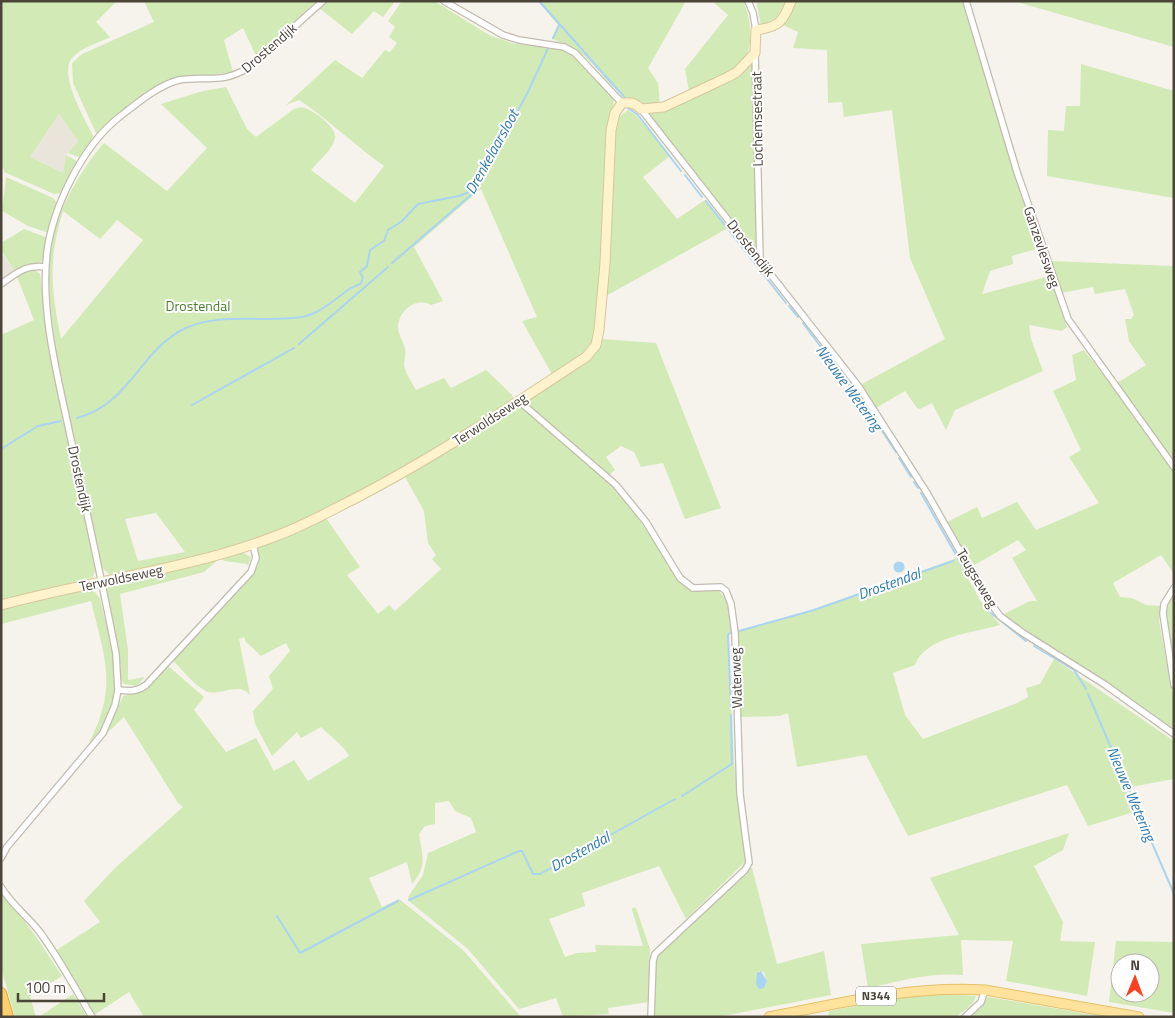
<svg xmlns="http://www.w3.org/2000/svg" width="1175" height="1018" viewBox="0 0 1175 1018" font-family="'Titillium Web',sans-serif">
	<rect width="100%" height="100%" fill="#f6f3ec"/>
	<path fill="#eae5da" d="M59 114 78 141 66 155 63 173 30 157Z
		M1 252 15 272 1 282Z"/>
	<path fill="#d2eab5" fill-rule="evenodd" d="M1 1H117L96 22 110 37C98 43 81 48 72 58 58 74 86 122 95 139L81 158 68 153 78 141 59 114 30 157 63 173 66 155 77 161 63 193 54 194 4 172V169L1 168Z
		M144 1H317L256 56 243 28 224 40 233 72 172 80 99 134 96 133 73 83 72 63 82 54 154 22Z
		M328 1H395L383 17 374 11 352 34 319 8Z
		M402 1H434L491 36 515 44 556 48 565 51 576 59 614 99 596 338 589 350 553 376 522 321 537 317 481 189 414 247 443 301 431 305C416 297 399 310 398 327 398 335 404 342 405 349 407 356 402 363 405 369 407 376 412 383 416 390L444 378 451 388 486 370 512 395 514 401C418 464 316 527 204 557 173 565 142 569 111 576L101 567 86 496 80 497 96 568 93 577 1 602V335L34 320 16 274 33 269 40 274 50 355 56 353C52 317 46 281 51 245 56 212 82 168 104 143L167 191 207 148 161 104 203 91 226 87 247 129 256 137 294 109C298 108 301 107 305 108 314 111 337 127 335 138 332 151 319 160 311 170L355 203 384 166C356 146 333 124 305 104L299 100 286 105 335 60 362 78 385 50 390 52 397 43 389 37 395 27 388 21ZM63 211 100 239 117 220 143 240 61 339C51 289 48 261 63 211ZM156 513 185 552 138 561 125 519Z
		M538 1H686L648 68 658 83 660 105C620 108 609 78 583 55 575 47 563 43 552 39L559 26Z
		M712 1H743C751 17 756 52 739 65 725 76 705 83 689 91L685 69 728 15Z
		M756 1H786L777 18 761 25Z
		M794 1H962L1017 183 1040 248 1012 256 1013 264 990 271 982 294 1050 276 1067 327 1062 331 1029 325 1031 339 1043 371 955 410 946 430 932 403 920 409 917 408 905 391 876 408 862 384 945 339 910 258 892 110 844 117 842 102 828 103 827 50 793 48 798 32 781 24Z
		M1013 1H1174V47Z
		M750 62 753 63 757 254 650 116 652 112Z
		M1081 64 1174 91V198L1047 176 1048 130 1064 131 1066 106H1080Z
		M628 110 637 116 670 156 643 177 677 219 705 200 728 228 606 296 614 135 618 118Z
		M6 177 53 198 58 204 49 233 28 226 2 211Z
		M24 229 48 238 45 257 40 263 27 264 15 272 1 250V243Z
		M1051 261 1174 266V461L1117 383 1146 365 1129 341 1125 319H1131L1134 315 1125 289 1095 294 1093 287 1061 293Z
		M601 339 656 343 721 508 685 519 663 463 641 467 634 452 621 446 606 457 615 470 609 475 523 401 587 359Z
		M1084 350 1137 418 1174 471V574L1161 555 1113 583 1120 597 1132 598 1146 605 1160 606 1159 621 1174 701V729L1004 616V614L1030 601H1037L1012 558 1026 550 1018 540 971 567 947 522 977 507 982 518 1017 502 1036 530 1099 503 1069 457 1081 450 1053 391 1076 380 1072 355Z
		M518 405 612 485 634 512 685 586 694 591H719L728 601 731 630 728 634 734 762 746 861 686 919 659 866 582 893 585 906 549 919 565 957 577 953 596 952 595 945 643 946 632 910 633 907 636 908 650 949 649 1002 608 1008 609 1014 563 1017 556 998 519 1009 468 949 410 902 408 897 423 875 428 853 476 832 471 818 455 811 449 801 435 803V824L425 826 419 834C422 855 428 866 412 884L407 862 369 878 382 907 399 899 463 950 521 1017H144L129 992 94 1015 55 951 100 922 84 901 115 868 183 807 178 803 124 717 107 733 123 696 141 692 167 665 204 697 194 710 226 752 256 738 274 771 294 760 308 781 349 756C346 748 327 733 321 727L301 738 297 732 272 756 255 724 253 711 273 689 269 676 290 651 286 643 261 656 246 642 244 637 239 639 250 695C237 680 218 699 204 690 192 683 182 669 172 660L258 566V548L326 518 360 567 347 575 378 614 389 605 395 611 441 569 432 559 436 555 428 543 424 511 404 475Z
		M242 552 251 557 248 566 247 564 224 561 220 558 204 572 120 594 128 650V680L145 677 137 686 124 684 121 680V666L105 596 108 587 116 583Z
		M957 558 980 600 1000 625C973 633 926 636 915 665L893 673 905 715 923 739 1017 703 1028 697 1026 688 1040 684 1054 659 1174 741V779L1125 788 1134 812 1088 826 1067 785 908 836 866 755 797 767 788 713 780 716 741 717 736 631 803 613Z
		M86 589 95 592 100 599C112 649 131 703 89 743 118 686 105 659 91 601L1 624V610Z
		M1174 593V671C1170 648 1158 613 1174 593Z
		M1069 833 1063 850 1034 866 1063 922 1060 941 1095 942 1087 996 1006 981 1013 941 961 940 963 975C931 972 899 981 868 988L861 944 959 935 930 878Z
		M752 868 777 964 824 951 831 995 718 1017H653L655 962 659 952 745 870ZM759 971 764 972 767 982 764 988 756 984Z
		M1 892 35 935 62 976 30 996 36 1017H15L1 968Z
		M1116 941 1174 942V1013L1109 1002ZM1120 963H1150V993H1120Z
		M73 994 87 1017H39Z
		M944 994 976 996C973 1006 964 1011 955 1017H828L829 1011 909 996Z
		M988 997 1106 1017H967L982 1005Z"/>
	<path fill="#a9d4f2" d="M893.5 567a5.5 5.5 0 1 1 11 0a5.5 5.5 0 1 1-11 0Z
		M761 971 767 981 764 988 759 989 756 984 757 973Z"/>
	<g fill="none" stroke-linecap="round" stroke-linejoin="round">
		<path stroke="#a9d4f2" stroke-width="2" d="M539 1 625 98
			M553 38 559 25
			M628 108 638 115 681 171
			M685 175 702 197
			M706 201 786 303
			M392 263 472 194 528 92 549 46
			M789 306 798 317
			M803 323 875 420 896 452
			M299 344 388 267
			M192 405 294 348
			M77 418C131 404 140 349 186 328 220 312 265 323 302 317 321 313 334 300 348 290 352 287 357 286 361 283L363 278 360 272 367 266 370 250 384 241 388 230 401 222 418 204 459 196 474 190
			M1 449 38 426 61 421
			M899 458 911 477
			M914 482 918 488
			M921 493 964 569
			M991 613 1026 641
			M739 631 814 610 953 561
			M731 632 728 635 731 707
			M1034 646 1074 670 1086 689
			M1088 694 1174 894
			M682 796 732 764 731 715
			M409 900 519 851H522L533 874H540L675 799
			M277 916 300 953 398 901
			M1090 1017H1092"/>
		<defs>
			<path id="street" d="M444 1 503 35 519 40 564 47 575 53 622 103
				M748 1 753 13 756 30
				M966 1 1017 172 1068 319 1174 467
				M755 53 760 259
				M641 109 859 387 927 493 986 597 1000 616 1023 633 1104 684 1174 734
				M1 284C17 273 26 264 46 267
				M519 401 616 485 646 522 680 578 693 588 721 587 726 591 731 604 735 633 740 794 749 863 745 870 655 954 653 961 651 1017
				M1174 588 1164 604 1163 614 1174 685
				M118 690C129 691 137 692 146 685L251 572 256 558 253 544
				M1 858 7 847 103 733 115 705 118 690 116 654C102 581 86 508 70 435 58 377 40 312 47 252 53 207 82 147 118 118 135 105 158 85 179 80 207 75 219 85 248 68L323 1
				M1 887C11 904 27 916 39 931 59 958 75 988 92 1017
				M965 1017 981 1002 985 990"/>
			<path id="secondary" d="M1 605C92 580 187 570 276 536 303 526 328 512 354 499 435 457 510 407 586 357L596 345 599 330 605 263 611 130 615 113 622 103C631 102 635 103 641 109L664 107 728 77 737 72 755 53 756 30C778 27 783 23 791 1"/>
			<path id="primary" d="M769 1017C841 1003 912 985 985 990L1139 1017"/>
			<path id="highway" d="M1 993 8 1017"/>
		</defs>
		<use href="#street" stroke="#c2bbae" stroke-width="8"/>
		<use href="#secondary" stroke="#d6c79b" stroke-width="11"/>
		<use href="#primary" stroke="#e6c16a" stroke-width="11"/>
		<use href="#highway" stroke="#e0a43c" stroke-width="12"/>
		<use href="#street" stroke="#fff" stroke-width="5.5"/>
		<use href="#secondary" stroke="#fff3cd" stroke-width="9"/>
		<use href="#primary" stroke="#ffe39c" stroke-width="9"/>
		<use href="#highway" stroke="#ffcf6e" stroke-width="10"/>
	</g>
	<g text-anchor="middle" stroke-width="4" stroke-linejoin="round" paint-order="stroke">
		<rect fill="#fff" stroke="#817c74" stroke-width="1" x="856" y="986.5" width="40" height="19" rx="4"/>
		<g font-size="12" font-weight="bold" fill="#4b4439">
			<text x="876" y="1000">N344</text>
		</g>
		<g font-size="14" fill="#4b4439" stroke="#fff">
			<text transform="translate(269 48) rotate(-41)" y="5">Drostendijk</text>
			<text transform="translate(757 119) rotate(-91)" y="5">Lochemsestraat</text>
			<text transform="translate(1042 247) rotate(71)" y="5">Ganzevlesweg</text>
			<text transform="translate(751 248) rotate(52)" y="5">Drostendijk</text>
			<text transform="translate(490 419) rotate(-33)" y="5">Terwoldseweg</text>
			<text transform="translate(80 479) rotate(78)" y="5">Drostendijk</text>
			<text transform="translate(121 578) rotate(-12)" y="5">Terwoldseweg</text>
			<text transform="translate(977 578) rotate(59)" y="5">Teugseweg</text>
			<text transform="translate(736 678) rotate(-92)" y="5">Waterweg</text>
		</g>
		<g font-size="14" fill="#4a7f2a" stroke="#fff">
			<text x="198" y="311">Drostendal</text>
		</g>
		<g font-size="15" font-style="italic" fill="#2e7ab2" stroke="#fff">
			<text transform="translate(492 152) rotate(-61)" y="5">Drenkelaarsloot</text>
			<text transform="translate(849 388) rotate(54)" y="5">Nieuwe Wetering</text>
			<text transform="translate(889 584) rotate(-20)" y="5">Drostendal</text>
			<text transform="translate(1131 794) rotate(67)" y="5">Nieuwe Wetering</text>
			<text transform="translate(580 852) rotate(-29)" y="5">Drostendal</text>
		</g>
	</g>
	<rect width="1175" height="1018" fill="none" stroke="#4b4439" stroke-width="5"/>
	<g transform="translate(1135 978) rotate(1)"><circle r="24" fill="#ffffff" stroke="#b7b4b0"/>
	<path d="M0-4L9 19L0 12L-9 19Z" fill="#fc3f1d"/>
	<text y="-8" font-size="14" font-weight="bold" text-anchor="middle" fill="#4b4439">N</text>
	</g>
	<path d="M18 993v8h86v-8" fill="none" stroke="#4b4439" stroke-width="2.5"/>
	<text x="25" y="993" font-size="15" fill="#4b4439" stroke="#ffffff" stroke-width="4" paint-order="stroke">100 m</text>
</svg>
